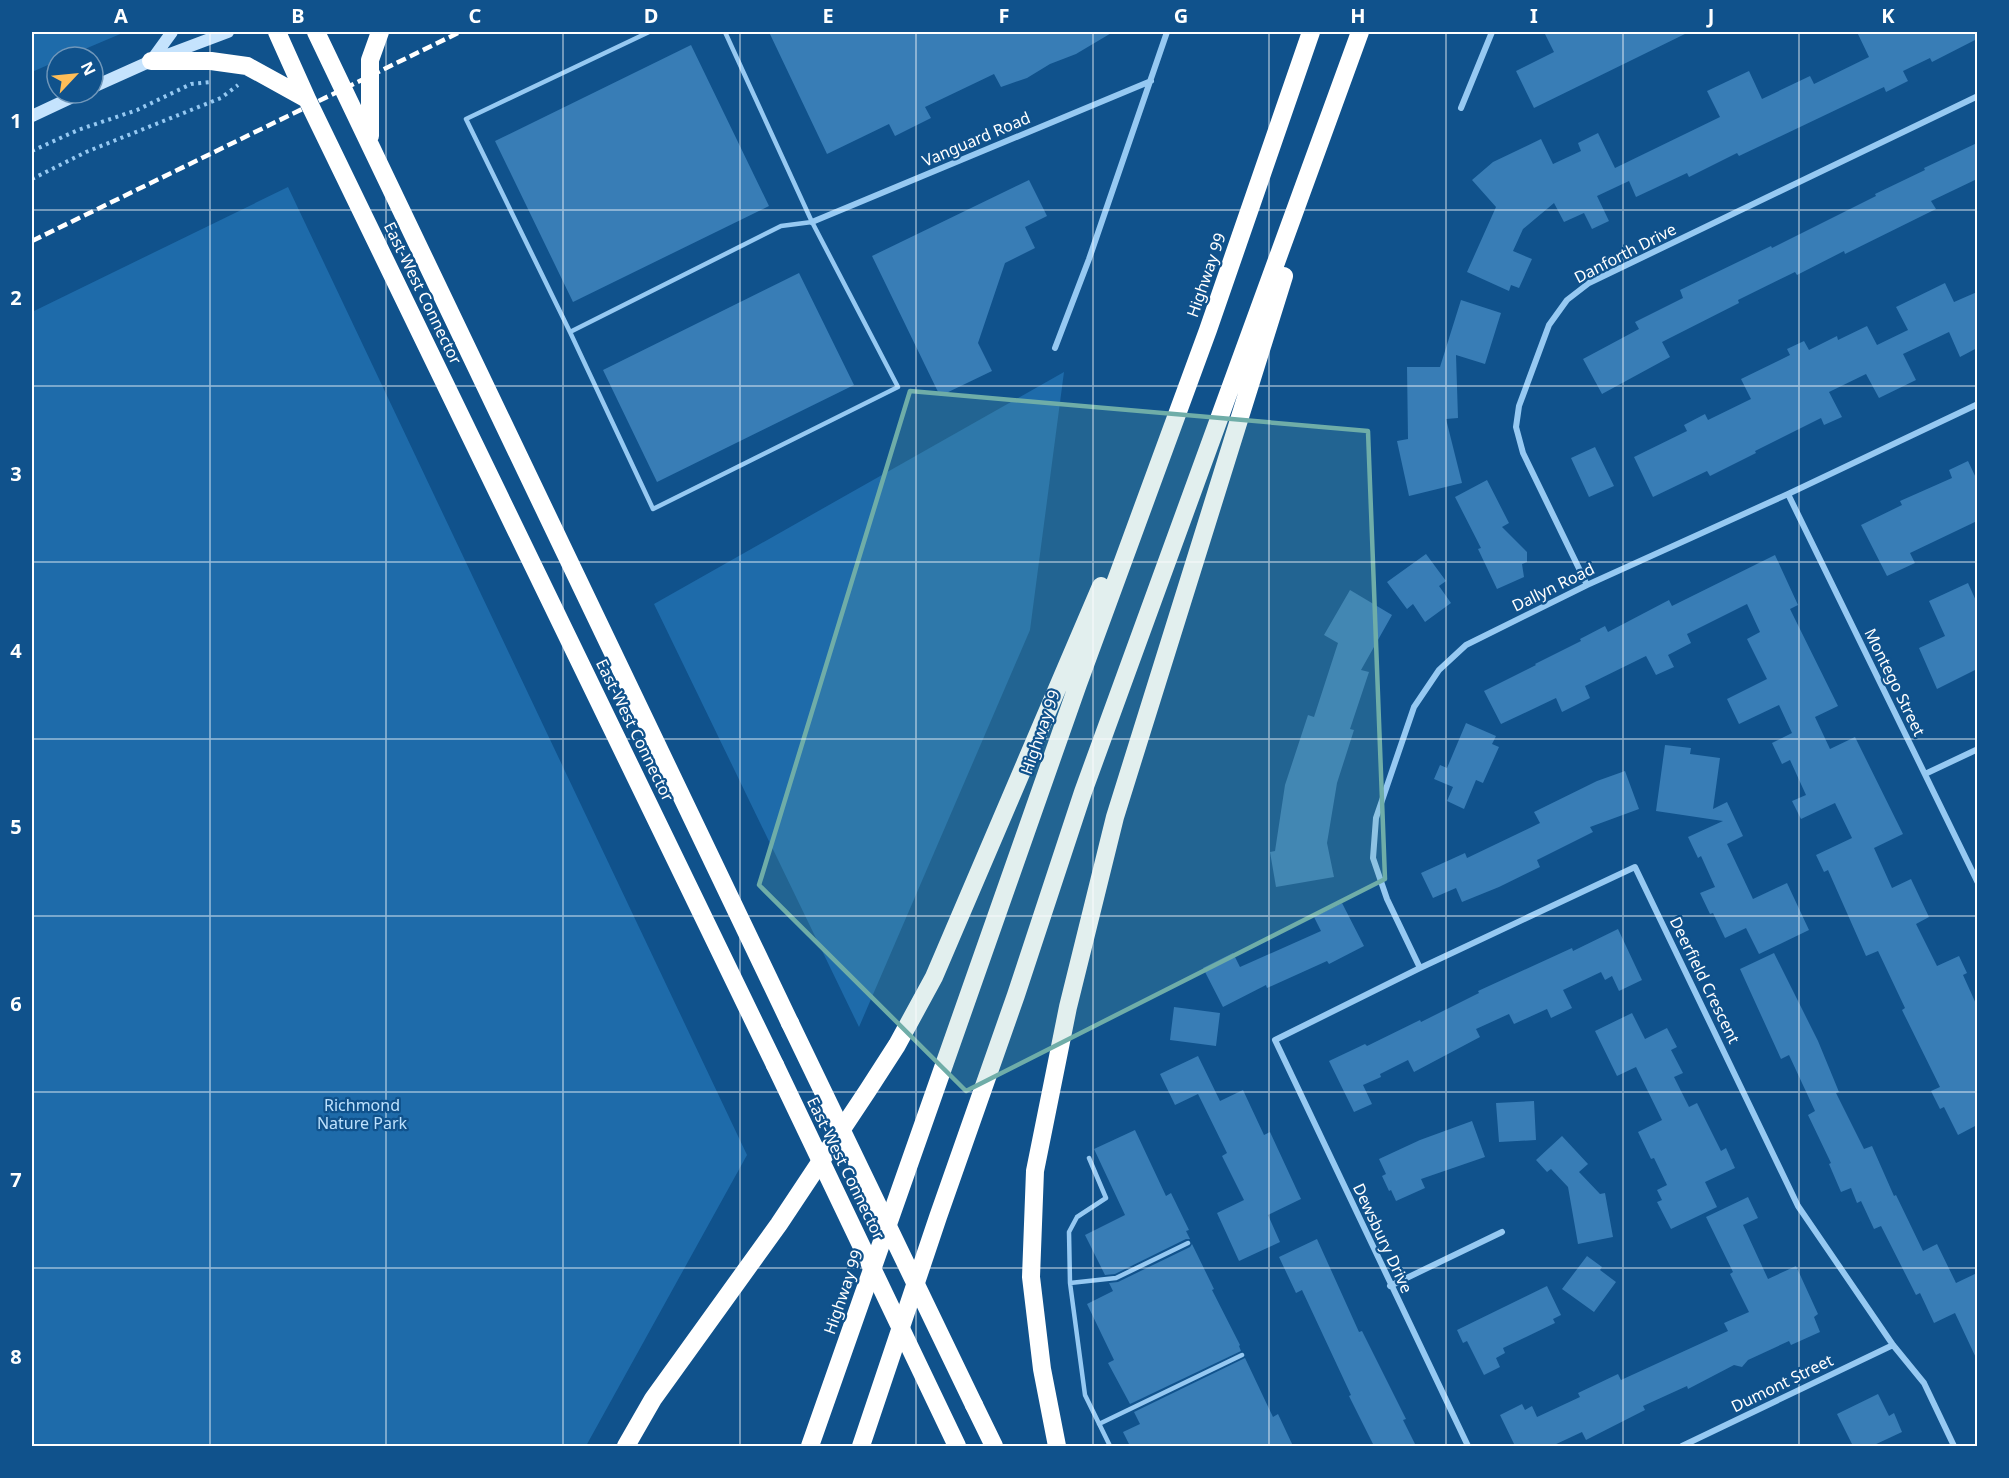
<svg xmlns="http://www.w3.org/2000/svg" width="2009" height="1478" viewBox="0 0 2009 1478" font-family="'Noto Sans',sans-serif">
	<rect width="100%" height="100%" fill="#10528c"/>
	<path fill="#1e6baa" d="M32 32H125L66 57H57V61L32 72Z
		M288 187 747 1155 586 1446H32V312Z
		M1064 372 1030 630 859 1027 654 604Z"/>
	<path fill="#387db6" d="M769 32H1113L1076 54 1050 64 1027 78 1001 87 994 74 925 107 931 118 895 136 889 124 827 154Z
		M1544 32H1689L1534 108 1516 71 1554 52Z
		M1857 32H1977V39L1932 62 1930 58 1903 71 1908 81 1886 92 1884 87 1739 156 1737 153 1689 177 1687 173 1636 197 1629 181 1597 196 1609 221 1592 229 1584 213 1564 222 1554 203 1523 229 1513 251 1532 259 1519 288 1511 285 1509 291 1467 272 1496 207 1472 180 1493 162 1541 139 1553 164 1581 151 1578 143 1598 133 1615 168 1720 117 1707 91 1749 71 1762 99 1810 76 1814 84 1869 57Z
		M691 45 769 206 573 302 495 141Z
		M1977 143V179L1931 201 1936 209 1845 254 1844 251 1797 275 1795 272 1738 300 1739 303 1662 342 1670 357 1602 394 1583 359 1639 329 1635 322 1683 298 1680 290 1771 246 1772 248 1876 196 1875 194 1925 170 1924 168Z
		M1029 180 1047 216 1025 227 1035 248 1005 263 978 343 992 371 940 396 872 256Z
		M799 273 854 385 657 482 603 370Z
		M1945 283 1954 302 1977 292V348L1960 357 1949 332 1903 354 1916 380 1879 398 1866 374 1829 392 1842 417 1824 425 1821 418 1755 451 1756 453 1710 476 1707 471 1653 497 1634 457 1687 431 1684 425 1705 414 1708 420 1751 399 1741 379 1790 355 1787 349 1804 341 1809 350 1837 336 1838 340 1867 326 1877 345 1908 330 1896 307Z
		M1461 300 1501 313 1485 364 1456 355 1458 418 1446 419 1462 483 1409 496 1397 441 1408 439 1407 367H1440Z
		M1595 447 1614 486 1589 497 1571 458Z
		M1968 461 1977 480V521L1910 553 1915 563 1887 576 1861 525 1902 505 1900 501 1952 478 1949 470Z
		M1487 480 1509 523 1502 527 1527 552V562L1522 564 1524 577 1497 589 1478 549 1481 548 1455 497Z
		M1426 554 1446 581 1439 586 1451 603 1425 622 1413 604 1407 609 1387 582Z
		M1775 555 1798 605 1790 609 1838 706 1815 717 1830 749 1855 737 1903 834 1874 848 1892 888 1911 879 1929 917 1916 924 1937 966 1959 956 1967 973 1963 975 1977 1006V1125L1958 1135 1944 1107 1940 1109 1931 1091 1940 1087 1902 1010 1905 1008 1878 951 1866 956 1828 870 1824 872 1816 855 1852 838 1835 803 1801 819 1792 801 1806 795 1790 760 1782 764 1772 743 1792 733 1779 705 1739 724 1727 699 1767 679 1747 639 1760 632 1747 604 1687 634 1691 643 1668 655 1674 667 1656 675 1646 656 1585 686 1590 698 1562 712 1556 698 1501 724 1484 691 1536 665 1535 664 1581 641 1580 639 1605 626 1608 632 1669 600 1672 606Z
		M1968 583 1977 603V669L1937 689 1919 648 1945 636 1929 601Z
		M1350 590 1392 615 1361 670 1369 672 1350 729 1354 730 1337 783 1327 843 1334 877 1276 887 1270 852 1275 851 1285 785 1308 715 1314 717 1338 643 1324 635Z
		M1466 723 1496 736 1492 744 1499 747 1483 783 1476 780 1464 809 1447 801 1453 787 1434 779 1440 765 1447 768Z
		M1665 745 1691 748 1690 754 1720 758 1713 809 1727 802 1743 836 1727 844 1753 899 1787 883 1809 930 1759 954 1746 928 1725 938 1713 913 1710 914 1700 893 1715 887 1701 856 1698 858 1688 837 1723 821 1656 811Z
		M1625 771 1639 809 1590 827 1593 832 1537 860 1540 867 1499 887 1462 902 1456 888 1433 898 1421 873 1465 853 1467 858 1540 823 1534 812 1597 781Z
		M1342 903 1364 946 1329 964 1327 961 1267 988 1266 985 1223 1007 1203 968 1233 953 1240 967 1321 931 1314 917Z
		M1618 929 1642 980 1619 991 1612 976 1605 980 1601 972 1563 990 1572 1008 1551 1018 1547 1009 1514 1024 1509 1014 1476 1029 1480 1037 1414 1072 1408 1060 1380 1074 1381 1077 1363 1085 1372 1104 1354 1112 1329 1061 1365 1044 1367 1046 1420 1020 1421 1022 1479 993 1478 991 1572 948 1573 951Z
		M1774 953 1818 1041 1839 1092 1836 1093 1864 1149 1872 1146 1894 1196 1896 1195 1923 1251 1937 1244 1956 1283 1977 1273V1360L1955 1313 1934 1323 1920 1293 1916 1295 1881 1226 1874 1229 1861 1201 1857 1203 1851 1188 1841 1192 1829 1164 1831 1163 1808 1115 1815 1111 1789 1055 1781 1059 1740 969Z
		M1174 1007 1220 1013 1216 1046 1170 1040Z
		M1632 1013 1645 1039 1667 1028 1677 1047 1671 1050 1683 1073 1674 1077 1689 1107 1697 1103 1721 1151 1726 1148 1735 1168 1705 1182 1717 1207 1671 1229 1657 1202 1662 1200 1657 1190 1667 1185 1654 1158 1651 1159 1638 1132 1662 1120 1636 1067 1617 1076 1595 1031Z
		M1198 1056 1220 1101 1243 1090 1264 1135 1270 1132 1301 1199 1268 1215 1280 1242 1239 1261 1217 1213 1244 1200 1222 1156 1227 1153 1198 1094 1175 1105 1160 1074Z
		M1534 1101 1536 1140 1499 1142 1496 1103Z
		M1472 1121 1485 1157 1421 1179 1425 1188 1396 1201 1391 1190 1389 1191 1382 1176 1386 1174 1379 1159 1420 1140Z
		M1135 1130 1166 1196 1171 1193 1189 1230 1186 1231 1190 1239H1186L1115 1274 1105 1275 1085 1235 1125 1215 1094 1149Z
		M1562 1136 1588 1164 1579 1172 1600 1194 1605 1193 1613 1237 1578 1244 1568 1187 1551 1169 1547 1172 1536 1160Z
		M1748 1197 1758 1218 1743 1225 1768 1279 1796 1266 1818 1314 1814 1317 1820 1332 1791 1345 1789 1341 1748 1360 1742 1367 1734 1365 1688 1389 1687 1386 1643 1406 1645 1410 1586 1440 1582 1432 1552 1446H1515L1500 1415 1522 1404 1525 1410 1532 1406 1537 1417 1580 1397 1578 1393 1618 1374 1621 1380 1728 1331 1724 1323 1749 1312 1730 1274 1733 1272 1706 1217Z
		M1317 1239 1359 1332 1362 1331 1406 1419 1403 1420 1416 1446H1374L1349 1396 1351 1395 1302 1290 1296 1293 1279 1257Z
		M1192 1244 1214 1289 1212 1290 1240 1345 1239 1346 1241 1351 1130 1404 1108 1363 1114 1360 1087 1304 1113 1291 1109 1283 1118 1282 1190 1247Z
		M1587 1256 1602 1267 1600 1270 1616 1282 1594 1312 1562 1289Z
		M1547 1286 1561 1315 1553 1319 1555 1323 1503 1348 1505 1353 1496 1358 1500 1367 1484 1375 1467 1341 1463 1343 1457 1330Z
		M1245 1358 1273 1417 1278 1414 1293 1446H1130L1123 1432 1140 1424 1134 1412Z
		M1878 1394 1889 1416 1894 1413 1902 1432 1872 1446H1853L1837 1414Z"/>
	<g fill="none" stroke-linecap="round" stroke-linejoin="round">
		<path stroke="#96c9f2" stroke-width="4" stroke-dasharray="3 4.5" stroke-linecap="butt" d="M32 151 78 130 137 110 191 84 212 82
			M32 179 86 152 221 98 238 85"/>
		<path stroke="#96c9f2" stroke-width="4.5" d="M649 32 466 119 570 332 653 509 898 387 812 222 725 32
			M570 332 781 226 812 222
			M1089 1158 1106 1198 1077 1217 1069 1232 1070 1283 1085 1395 1110 1446
			M1070 1283 1116 1278 1188 1243
			M1099 1424 1242 1355"/>
		<path stroke="#96c9f2" stroke-width="6" d="M1461 108 1492 32
			M812 222 1151 81
			M1055 348 1089 259 1167 32
			M1788 494 1978 883
			M1587 585 1523 453 1516 427 1519 406 1549 325 1567 300 1589 283 1978 96
			M1925 774 1978 749
			M1420 968 1387 899 1373 858 1376 818 1414 707 1439 670 1466 645 1587 585 1788 494 1978 404
			M1390 1286 1502 1232
			M1468 1446 1275 1040 1420 968 1635 867 1798 1206 1893 1345 1924 1383 1954 1446
			M1682 1446 1893 1345"/>
		<path stroke="#c5e3fd" stroke-width="12" d="M151 61 172 32
			M93 87 151 61 228 32
			M32 116 81 93"/>
		<path stroke="#fff" stroke-width="18" d="M277 32 307 99 775 1065
			M316 32 790 1023
			M151 61H211L247 66 307 99
			M370 136V60L380 32
			M974 1405 994 1446
			M626 1446 653 1399 779 1224 868 1090 897 1045 934 977 1101 586
			M810 1446 1078 684 1208 330 1311 32
			M861 1446 938 1217 1016 995 1083 792 1360 32
			M1057 1446 1042 1369 1031 1277 1035 1171 1068 1007 1115 817 1284 276"/>
		<path stroke="#fff" stroke-width="4.5" stroke-dasharray="10 4.5" stroke-linecap="butt" d="M32 241 460 32"/>
		<path stroke="#fff" stroke-width="18" d="M790 1023 974 1405
			M775 1065 957 1446"/>
	</g>
	<path fill="#6fada8" fill-opacity="0.2" stroke="#6fada8" stroke-width="4.5" stroke-linejoin="round" d="M910 391 1368 431 1385 879 966 1091 759 885Z"/>
	<path fill="none" stroke="#fff" stroke-width="1.5" stroke-opacity="0.55" d="M210 32V1446M386 32V1446M563 32V1446M740 32V1446M916 32V1446M1093 32V1446M1269 32V1446M1446 32V1446M1623 32V1446M1799 32V1446M32 210H1978M32 386H1978M32 562H1978M32 739H1978M32 916H1978M32 1092H1978M32 1268H1978"/>
	<g text-anchor="middle" stroke-width="4.5" stroke-linejoin="round" paint-order="stroke">
		<g font-size="16" fill="#fff" stroke="#10528c">
			<text transform="translate(976 139) rotate(-23)" y="6">Vanguard Road</text>
			<text transform="translate(1625 253) rotate(-27)" y="6">Danforth Drive</text>
			<text transform="translate(1206 275) rotate(-71)" y="6">Highway 99</text>
			<text transform="translate(423 293) rotate(64)" y="6">East-West Connector</text>
			<text transform="translate(1553 587) rotate(-26)" y="6">Dallyn Road</text>
			<text transform="translate(1895 682) rotate(64)" y="6">Montego Street</text>
			<text transform="translate(635 730) rotate(64)" y="6">East-West Connector</text>
			<text transform="translate(1040 732) rotate(-71)" y="6">Highway 99</text>
			<text transform="translate(1705 980) rotate(64)" y="6">Deerfield Crescent</text>
			<text transform="translate(846 1168) rotate(64)" y="6">East-West Connector</text>
			<text transform="translate(1383 1238) rotate(65)" y="6">Dewsbury Drive</text>
			<text transform="translate(843 1292) rotate(-71)" y="6">Highway 99</text>
			<text transform="translate(1782 1383) rotate(-26)" y="6">Dumont Street</text>
		</g>
		<g font-size="16" fill="#bde1fd" stroke="#10528c">
			<text x="362" y="1111">Richmond<tspan x="362" dy="18">Nature Park</tspan></text>
		</g>
	</g>
	<rect width="2009" height="1478" fill="none" stroke="#10528c" stroke-width="66"/>
	<g transform="translate(75 75) rotate(64)"><circle r="28" fill="#10528c" stroke="#7097ba" stroke-width="1.5"/>
	<path d="M0-4.5L10 22L0 15L-10 22Z" fill="#ffbe58"/>
	<text y="-9" font-size="16" font-weight="bold" text-anchor="middle" fill="#ffffff">N</text>
	</g>
	<rect x="33" y="33" width="1943" height="1412" fill="none" stroke="#fff" stroke-width="2"/>
	<g font-size="20" text-anchor="middle" font-weight="bold" fill="#fff">
		<text x="121" y="23">A</text>
		<text x="298" y="23">B</text>
		<text x="475" y="23">C</text>
		<text x="651" y="23">D</text>
		<text x="828" y="23">E</text>
		<text x="1004" y="23">F</text>
		<text x="1181" y="23">G</text>
		<text x="1358" y="23">H</text>
		<text x="1534" y="23">I</text>
		<text x="1711" y="23">J</text>
		<text x="1888" y="23">K</text>
		<text x="16" y="128">1</text>
		<text x="16" y="305">2</text>
		<text x="16" y="481">3</text>
		<text x="16" y="658">4</text>
		<text x="16" y="834">5</text>
		<text x="16" y="1011">6</text>
		<text x="16" y="1187">7</text>
		<text x="16" y="1364">8</text>
	</g>
</svg>
